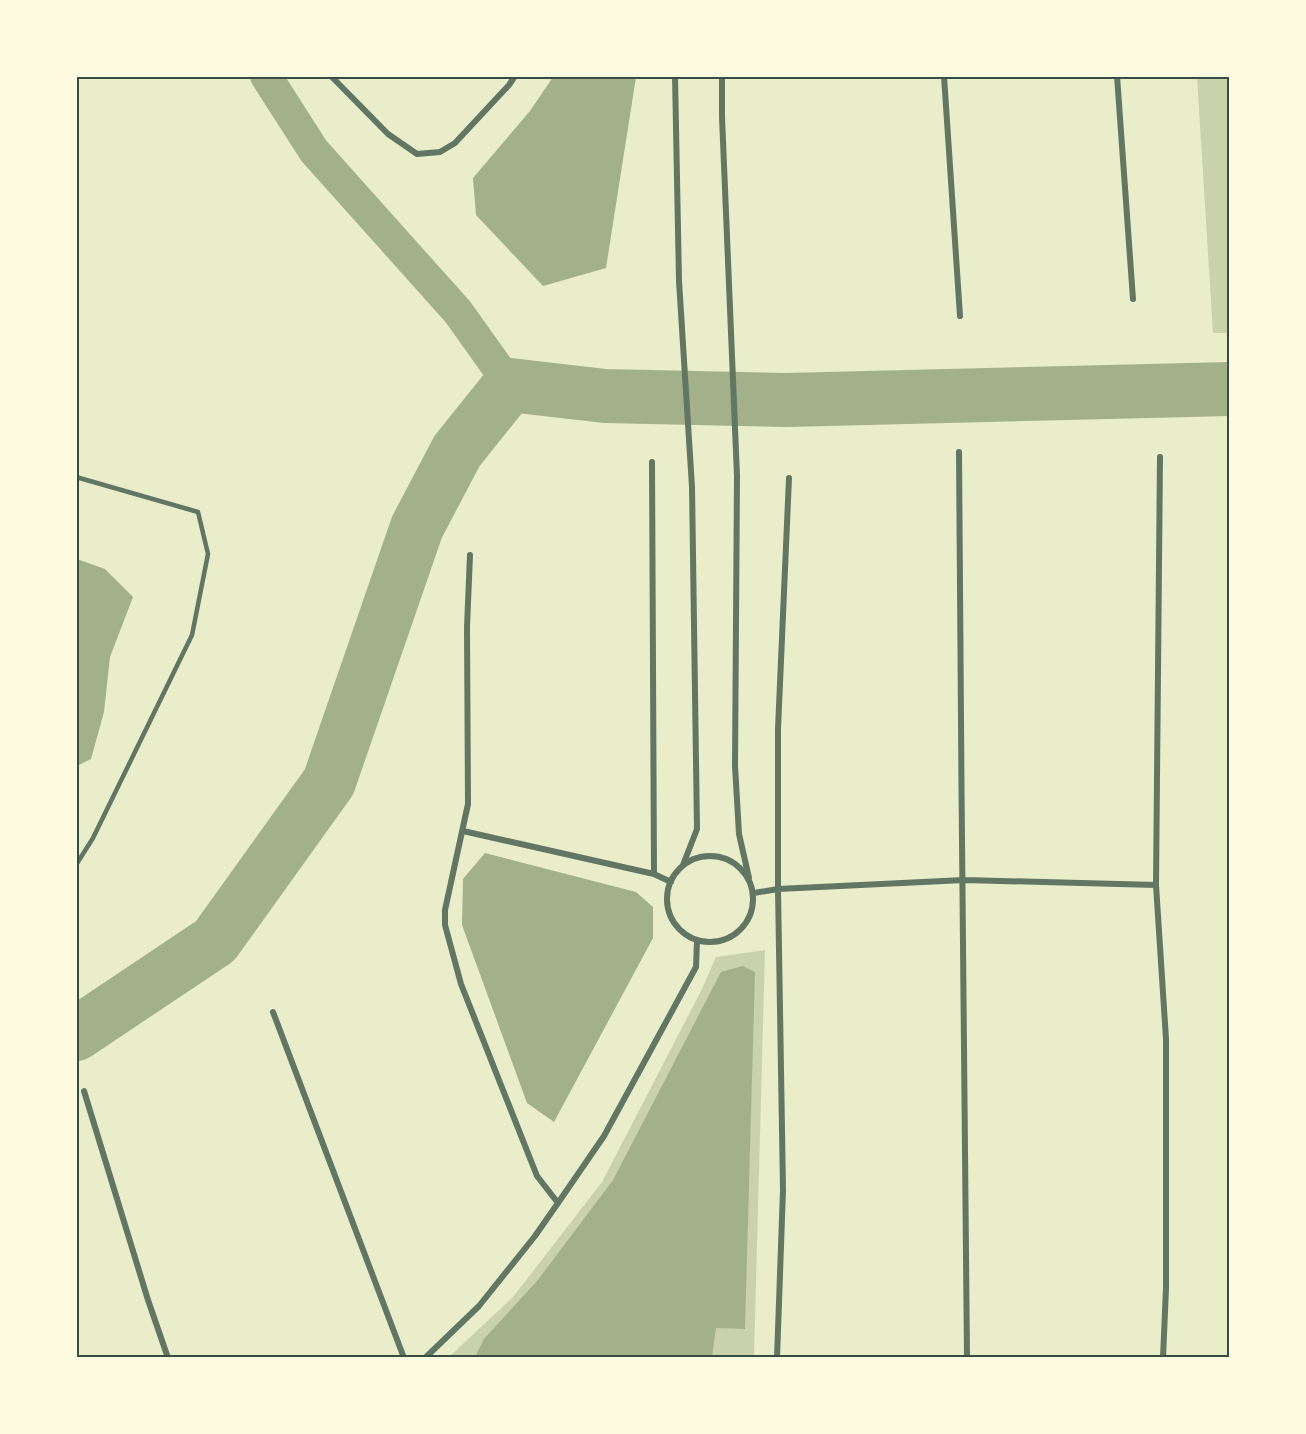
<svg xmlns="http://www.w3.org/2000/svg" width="1306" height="1434" viewBox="0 0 1306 1434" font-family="'Fira Sans',sans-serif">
	<rect width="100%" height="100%" fill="#e9edc9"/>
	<path fill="#cad2ad" d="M1197 77H1229V333H1213Z
		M765 950 754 1357 448 1358 513 1297 602 1182 702 989 716 957Z"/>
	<path fill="#a3b18a" d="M553 77H636L606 268 543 286 476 215 473 178 530 111Z
		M77 559 105 569 133 597 110 657 104 712 91 759 77 766Z
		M485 853 636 892 653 907V938L554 1122 527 1103 462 925 463 879Z
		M743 966 755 972 745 1329 716 1328 712 1357H475L484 1339 537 1281 613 1180 721 972Z"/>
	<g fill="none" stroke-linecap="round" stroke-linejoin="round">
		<path stroke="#a3b18a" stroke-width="9" d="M76 1014 90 1025"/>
		<path stroke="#a3b18a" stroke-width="32" d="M266 76 314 151 458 312 510 385"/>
		<path stroke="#a3b18a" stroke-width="54" d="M76 1034 215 941 329 782 417 527 457 451 510 385 605 396 786 400 1230 389"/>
		<path stroke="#617663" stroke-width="4.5" d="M76 477 198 512 208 554 192 635 93 838 76 865"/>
		<path stroke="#617663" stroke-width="6" d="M331 76 388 134 417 154 440 152 455 143 509 85 515 76
			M675 76 679 281 692 487 697 829 683 865
			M722 76V117L737 476 735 766 739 834 749 878
			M944 76 960 316
			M1117 76 1133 299
			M959 452C962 754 962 1056 967 1358
			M1160 457 1156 885 1166 1039V1288L1163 1358
			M652 462 654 874
			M470 555 467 627 468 804 445 910V925L461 984 537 1176 558 1203
			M463 831 654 874 671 882
			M667 899a43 43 0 1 1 86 0a43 43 0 1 1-86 0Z
			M754 893 778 889 964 880 1156 885
			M273 1012 404 1358
			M84 1091 148 1300 168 1358
			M425 1358 479 1306 535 1236 558 1203 604 1136 696 967 697 940
			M777 1358 783 1190 778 889V729L789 478"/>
	</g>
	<rect width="1306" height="1434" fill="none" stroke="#fefae0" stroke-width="156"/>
	<rect x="78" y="78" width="1150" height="1278" fill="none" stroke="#344e41" stroke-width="2"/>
</svg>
